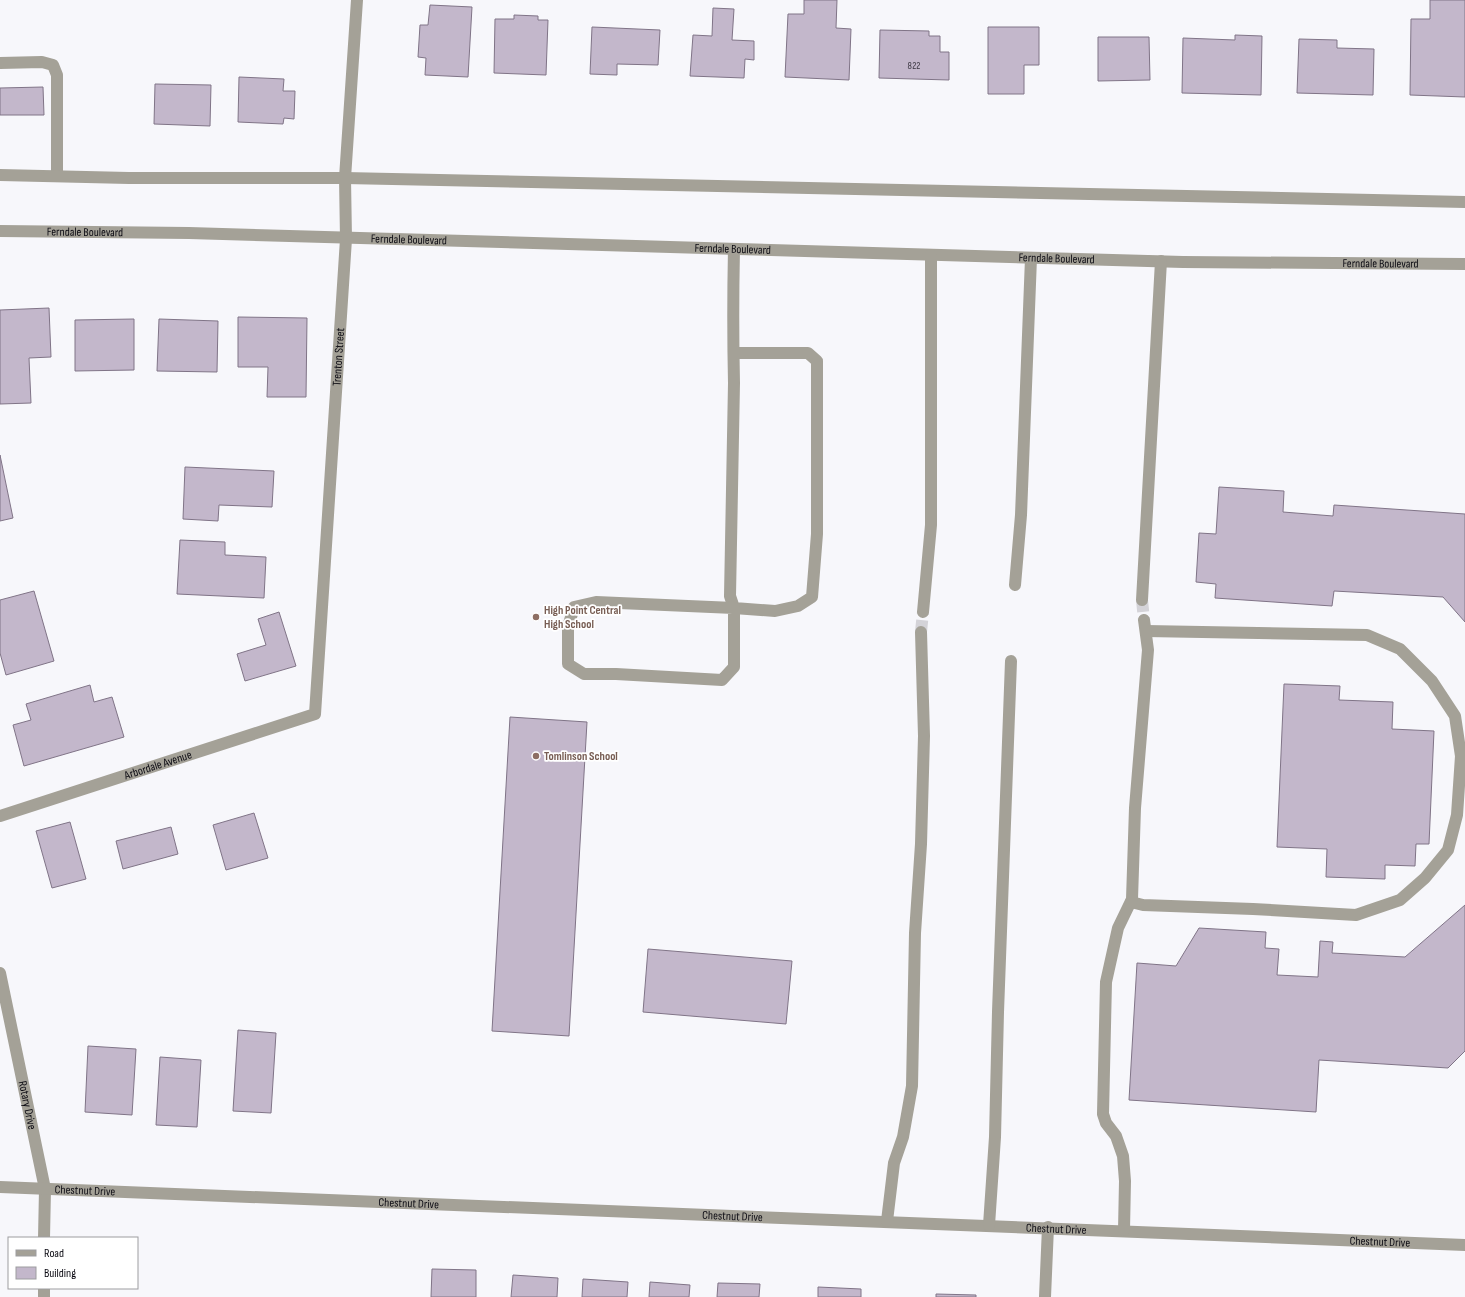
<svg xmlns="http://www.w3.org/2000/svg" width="1465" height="1297" viewBox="0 0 1465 1297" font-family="'Sofia Sans Condensed',sans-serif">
	<rect width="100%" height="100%" fill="#f7f7fb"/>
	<path fill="#c3b7cb" stroke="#807487" d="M804 0H837L836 28 851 29 849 80 785 77 788 14H804Z
		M1430 0H1465V97L1410 95 1411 19H1430Z
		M430 5 472 7 468 77 425 75 426 58 418 57 420 25H428Z
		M713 8 734 9 732 40 754 41V60L745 59 744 78 690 76 693 35 712 36Z
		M514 15 538 16V20H548L546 75 494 73 495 19H514Z
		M592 27 660 30 658 65 617 64V75L590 74Z
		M988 27H1039V65H1024V94H988Z
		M880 30 929 31V36H940V52H949V80L879 78Z
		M1235 35 1262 36 1261 95 1182 93 1183 38 1235 40Z
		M1098 37H1149L1150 80 1098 81Z
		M1299 39 1337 40V48L1374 49 1373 95 1297 93Z
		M239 77 284 79 283 91H295L294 119 284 118 283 124 238 122Z
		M155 84 211 85 210 126 154 124Z
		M43 87 44 115H0V88Z
		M49 308 51 357 29 358 31 403 0 404V310Z
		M238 317 307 318 306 397H267L268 367H238Z
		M134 319V370L75 371V320Z
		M159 319 218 321 217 372 157 371Z
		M0 455 13 518 0 521Z
		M185 467 274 471 272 507 219 505 218 521 183 519Z
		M1219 487 1284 491 1283 512 1333 516 1334 505 1465 514V622L1443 597 1334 591 1332 606 1215 598 1216 584 1196 582 1199 533 1216 534Z
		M180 540 225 542V555L266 557 264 598 177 594Z
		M34 591 54 661 6 675 0 653V600Z
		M279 612 296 666 245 681 237 654 266 645 258 619Z
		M1284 684 1340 686 1339 700 1393 702 1392 729 1434 731 1429 844H1416L1415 866 1385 865V879L1326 877 1327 849 1277 847Z
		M90 685 94 702 112 697 124 737 24 766 13 725 31 720 26 704Z
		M510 717 587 722 569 1036 492 1031Z
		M254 813 268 858 226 870 213 825Z
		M70 822 86 879 52 888 36 831Z
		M171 827 178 854 123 869 116 841Z
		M1465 905V1051L1448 1068 1319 1060 1316 1112 1129 1100 1137 963 1176 966 1199 928 1266 932 1265 948 1279 949 1277 975 1318 977 1320 941 1333 942 1332 953 1405 957Z
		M648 949 792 961 786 1024 643 1012Z
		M238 1030 276 1033 271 1113 233 1111Z
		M88 1046 136 1049 132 1115 85 1112Z
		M160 1057 201 1060 197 1127 156 1125Z
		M432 1269 476 1270V1297H431Z
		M513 1275 558 1278 557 1297H511Z
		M583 1279 628 1282 627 1297H582Z
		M650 1282 690 1285 689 1297H649Z
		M718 1283 760 1284 759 1297H717Z
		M818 1287 861 1289V1297H818Z
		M936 1294 976 1295V1297H936Z"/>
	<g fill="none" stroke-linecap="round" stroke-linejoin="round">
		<path stroke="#d4d3d8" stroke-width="12" stroke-dasharray="12 6" stroke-linecap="butt" d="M1142 600 1144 620
			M921 632 923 612"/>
		<g stroke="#a4a197" stroke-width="12">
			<path d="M0 63 42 62 53 65 57 75V176"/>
			<path d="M0 175 129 178H345L1465 202"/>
			<path id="s1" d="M0 231 189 233 1183 262 1465 264"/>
			<path d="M734 249C733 294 733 338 734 383L730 596 734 608 775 611 798 606 812 597 817 534V361L808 353H734"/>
			<path d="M1015 585 1021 515 1031 258"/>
			<path d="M1142 600 1161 261"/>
			<path d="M596 602 734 608V667L722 680 616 674H584L568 664V627L574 607Z"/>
			<path d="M923 612 931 525V255"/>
			<path id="s2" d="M0 816 315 714 346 239 345 178 357 0"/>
			<path d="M1131 902 1143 905 1253 909 1356 915 1400 900 1425 878 1448 850 1457 815 1461 756 1455 716 1432 681 1400 649 1367 635 1146 631"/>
			<path id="s3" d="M0 973 45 1189 44 1238"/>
			<path id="s4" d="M0 1187 1465 1245"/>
			<path d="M887 1221 894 1163 903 1137 912 1086 915 933 921 844 924 736 921 632"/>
			<path d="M989 1225 995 1137 998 1012 1011 661"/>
			<path d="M1124 1230 1125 1181 1123 1156 1116 1136 1106 1123 1103 1114 1106 982 1118 928 1132 899 1135 808 1148 650 1144 620"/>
			<path d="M44 1297V1288"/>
			<path d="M1045 1297 1048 1227"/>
		</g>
	</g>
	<g fill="#8d6e63" stroke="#fff" stroke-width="1.5">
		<circle cx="536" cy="617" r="4"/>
		<circle cx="536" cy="756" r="4"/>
	</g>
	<g text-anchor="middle" stroke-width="3.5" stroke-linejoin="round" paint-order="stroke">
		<g font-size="10" fill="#393540">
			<text x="914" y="69">822</text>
		</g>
		<g font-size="12" fill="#0b0a12" stroke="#fff">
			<text dy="4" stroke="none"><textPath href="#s1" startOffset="85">Ferndale Boulevard</textPath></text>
			<text dy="4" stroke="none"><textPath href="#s1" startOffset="409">Ferndale Boulevard</textPath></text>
			<text dy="4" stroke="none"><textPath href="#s1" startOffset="733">Ferndale Boulevard</textPath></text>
			<text dy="4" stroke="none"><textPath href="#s1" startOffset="1057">Ferndale Boulevard</textPath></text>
			<text dy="4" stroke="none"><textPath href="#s1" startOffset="1381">Ferndale Boulevard</textPath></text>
			<text dy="4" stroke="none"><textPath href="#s2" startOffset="689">Trenton Street</textPath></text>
			<text dy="4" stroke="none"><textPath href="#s2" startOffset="166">Arbordale Avenue</textPath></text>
			<text dy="4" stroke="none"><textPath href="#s3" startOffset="135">Rotary Drive</textPath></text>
			<text dy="4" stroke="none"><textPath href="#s4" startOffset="85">Chestnut Drive</textPath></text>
			<text dy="4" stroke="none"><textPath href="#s4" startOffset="409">Chestnut Drive</textPath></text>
			<text dy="4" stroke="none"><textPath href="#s4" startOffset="733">Chestnut Drive</textPath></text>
			<text dy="4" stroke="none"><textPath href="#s4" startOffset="1057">Chestnut Drive</textPath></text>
			<text dy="4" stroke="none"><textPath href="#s4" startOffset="1381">Chestnut Drive</textPath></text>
		</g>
		<g font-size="12" font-weight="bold" fill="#785e54" stroke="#fff" text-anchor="start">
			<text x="544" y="614">High Point Central<tspan x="544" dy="14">High School</tspan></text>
			<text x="544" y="760">Tomlinson School</text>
		</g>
	</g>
	<rect x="8" y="1237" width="130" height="52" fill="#ffffff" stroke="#9d9da0"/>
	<rect x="16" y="1250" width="20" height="6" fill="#a4a197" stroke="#9d9da0"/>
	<text x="44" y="1257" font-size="12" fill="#0b0a12">Road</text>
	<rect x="16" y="1267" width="20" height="12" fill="#c3b7cb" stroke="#9d9da0"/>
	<text x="44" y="1277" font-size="12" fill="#0b0a12">Building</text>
</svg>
